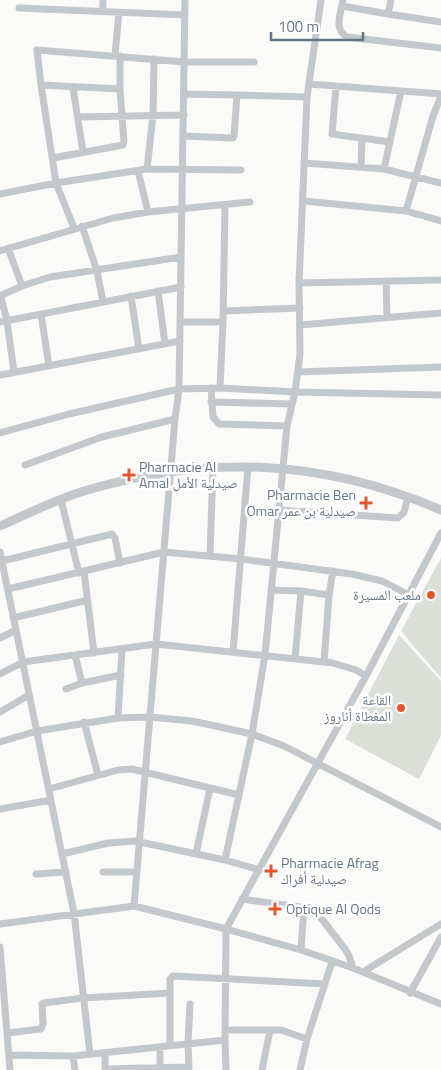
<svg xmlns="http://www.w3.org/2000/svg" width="441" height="1070" viewBox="0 0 441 1070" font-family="'Titillium Web','Noto Naskh Arabic',sans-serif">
	<rect width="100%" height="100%" fill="#fafaf8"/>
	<path fill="#dadfd7" d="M441 558V678L401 631Z
		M399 635 441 681V735L419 779 345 739Z"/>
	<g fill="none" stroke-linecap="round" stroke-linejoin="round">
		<path stroke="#c3c8cc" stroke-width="7" d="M343 0C341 14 333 28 347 37L441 48
			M391 0 388 14 441 22
			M342 6 388 14
			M19 8 185 15
			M103 11V0
			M115 55 119 12
			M120 56V89
			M309 84 441 94
			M41 85 120 89 124 142 123 145 53 158
			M336 87 332 134 390 142
			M73 88 83 152
			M184 94 237 95
			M78 117 184 115
			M183 136 233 138 234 136 237 95 307 97
			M304 163 384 169 441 183
			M361 167 362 138
			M147 169 153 115 154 59
			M384 169 401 91
			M138 171 148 212
			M0 194 56 183 147 169 241 170
			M304 201 406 211 441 221
			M406 211 433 116 441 96
			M82 226 97 271 103 302
			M74 228 56 183 41 85 37 50 185 62H254
			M8 248 22 286
			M0 251 113 218 148 212 250 202
			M386 282 387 317
			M299 283 441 280
			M158 291 165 344
			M131 296 139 349
			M223 311 300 308
			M41 314 49 366
			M0 322 181 287
			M180 322H223
			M300 325 441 313
			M14 372 7 321 1 297 2 295 22 286 50 277 181 257
			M298 372 441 367
			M0 375 180 341
			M211 388 213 417 219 424 287 426
			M220 388 223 322 225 205
			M211 402 291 404
			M0 433 69 414 179 389 220 388 295 392 441 395
			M25 465 102 437 175 419
			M61 500 79 573
			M279 510 398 518 404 512 408 497
			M0 552 74 913 90 1054
			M210 556 213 467
			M2 561 112 534 115 538 120 563
			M84 572 94 653
			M8 589 164 552 241 559 352 574 382 581 409 595
			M271 590 301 591 329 595
			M13 618 88 600
			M0 638 16 630
			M233 652 248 466
			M75 655 82 683
			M295 658 301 591
			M324 662 329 595 333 571
			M0 674 23 662 156 644 333 663 356 670 366 676
			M66 689 82 683 121 675
			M0 712 29 695
			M118 718 122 649
			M84 722 98 775
			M0 742 37 731 118 718 150 717 192 721 252 734 284 746 441 827
			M49 789 118 770 132 769 239 795
			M0 809 51 800
			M62 854 108 843 135 841 225 860 260 870
			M196 854 210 788
			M225 860 252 734 265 655 287 426 295 392 300 354 299 283 307 97 321 0
			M103 872H137
			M36 874 66 872
			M242 899 314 909 345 949 349 956 353 968
			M134 906 175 419 179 389 185 0
			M0 924 134 906 226 929 301 950 353 968 441 1004
			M0 947 10 1070
			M301 950 304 907
			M363 972 441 924
			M410 993 441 937
			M226 1030H281L307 1039
			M8 1033 41 1029 43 1024 42 1004 44 1003 83 998 170 993
			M170 1046V979L173 976 325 984
			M160 1047V1070
			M105 1053V1070
			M9 1055 73 1056 225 1040
			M73 1056 75 1070
			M105 1069 189 1067
			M189 1070 188 1043 190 1004
			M226 1070 225 1040 226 929 366 676 441 533
			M262 1070 270 1030
			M300 1070 307 1039 332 962"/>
		<path stroke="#c3c8cc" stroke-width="9" d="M0 526C27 514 55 500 84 491 207 454 323 459 441 510"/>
	</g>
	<g fill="#e4572e" stroke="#fff" stroke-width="2">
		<path d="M126.5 467.5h5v5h5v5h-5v5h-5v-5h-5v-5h5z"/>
		<path d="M363.5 495.5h5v5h5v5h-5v5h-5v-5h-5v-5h5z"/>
		<circle cx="431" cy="595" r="5"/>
		<circle cx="401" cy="708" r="5"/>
		<path d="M268.5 863.5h5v5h5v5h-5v5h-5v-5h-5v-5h5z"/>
		<path d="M272.5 901.5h5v5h5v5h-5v5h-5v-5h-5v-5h5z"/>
	</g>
	<g text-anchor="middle" stroke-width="5" stroke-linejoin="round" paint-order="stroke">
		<g font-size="14" fill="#657683" stroke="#fff" text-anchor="start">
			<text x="139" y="472">Pharmacie Al<tspan x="139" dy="16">Amal صيدلية الأمل</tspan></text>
			<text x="356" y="500" text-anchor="end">Pharmacie Ben<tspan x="356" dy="16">Omar صيدلية بن عمر</tspan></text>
			<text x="421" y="600" text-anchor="end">ملعب المسيرة</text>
			<text x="391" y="705" text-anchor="end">القاعة<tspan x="391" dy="16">المغطاة أناروز</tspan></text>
			<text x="281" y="868">Pharmacie Afrag<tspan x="281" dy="16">صيدلية أفراك</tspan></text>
			<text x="286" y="914">Optique Al Qods</text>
		</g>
	</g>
	<path d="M271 32v8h92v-8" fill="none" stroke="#657683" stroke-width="2.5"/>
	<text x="278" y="32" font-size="15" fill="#657683" stroke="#ffffff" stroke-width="4" paint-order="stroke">100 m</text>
</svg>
